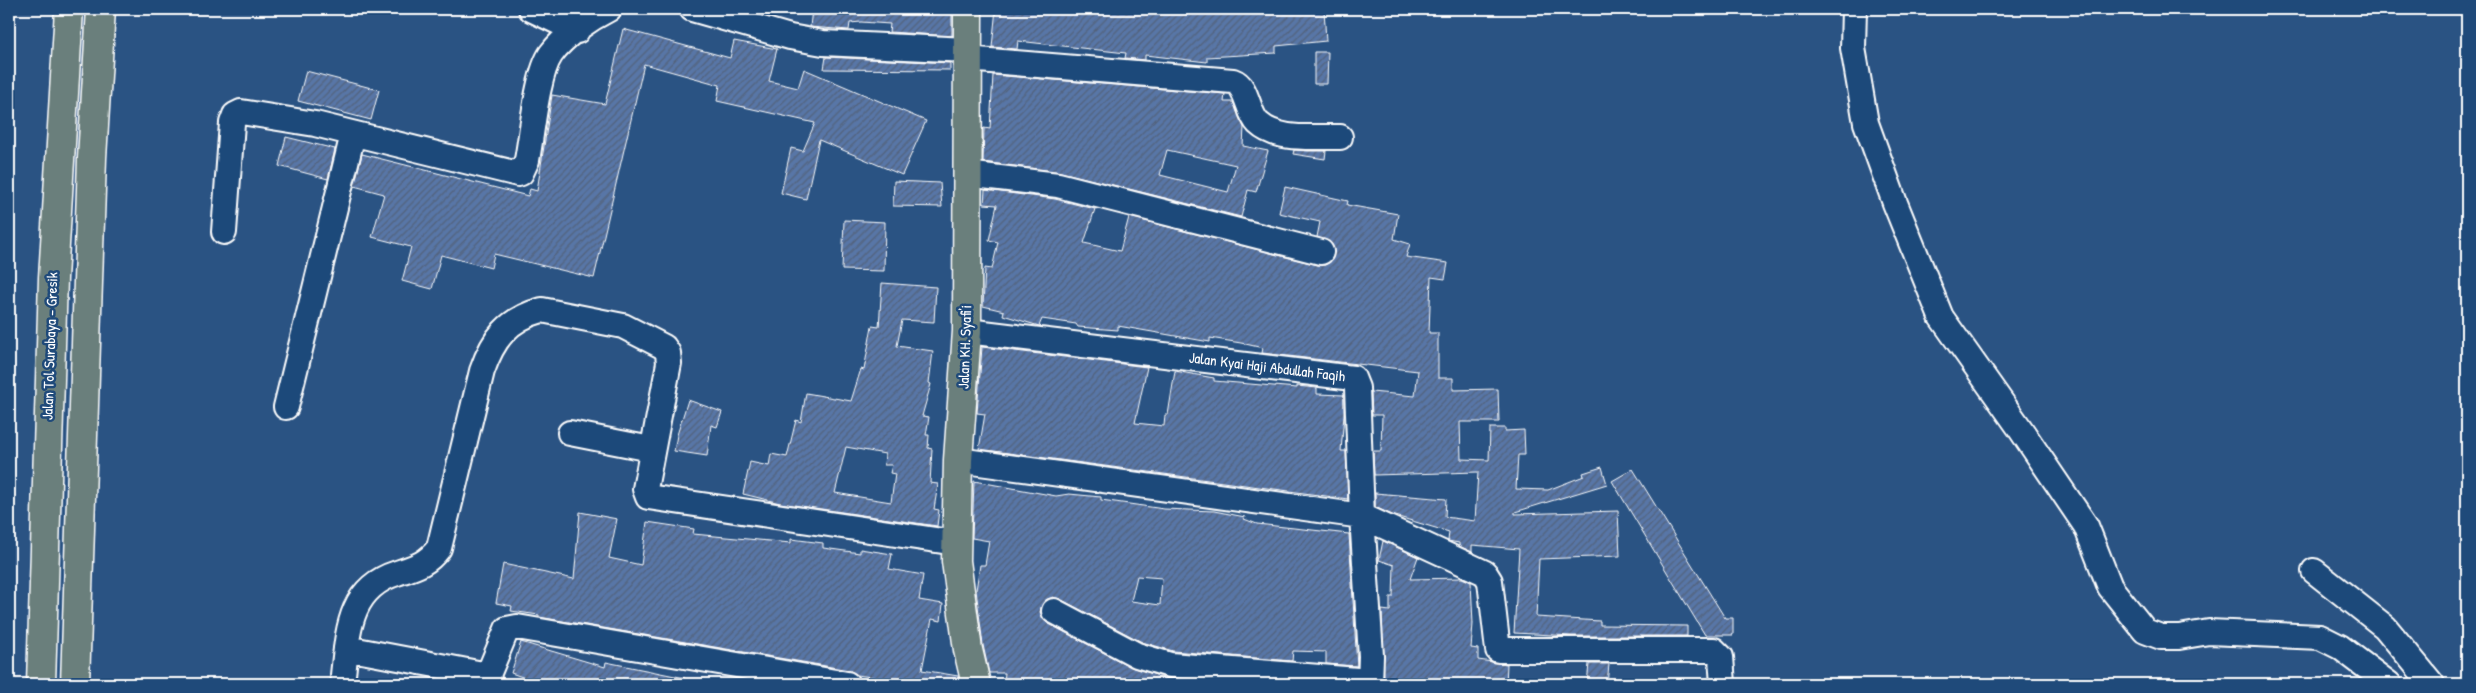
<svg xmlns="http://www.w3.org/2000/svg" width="2476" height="693" viewBox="0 0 2476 693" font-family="'Patrick Hand',sans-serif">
	<defs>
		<pattern id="building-hatch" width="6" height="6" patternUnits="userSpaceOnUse" patternTransform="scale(1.25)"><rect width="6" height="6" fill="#5876a7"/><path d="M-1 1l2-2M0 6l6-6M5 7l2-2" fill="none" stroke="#52617a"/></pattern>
	</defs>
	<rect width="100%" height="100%" fill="#2a5383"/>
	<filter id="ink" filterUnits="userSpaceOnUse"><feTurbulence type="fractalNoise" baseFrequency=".02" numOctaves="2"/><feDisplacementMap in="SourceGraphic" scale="10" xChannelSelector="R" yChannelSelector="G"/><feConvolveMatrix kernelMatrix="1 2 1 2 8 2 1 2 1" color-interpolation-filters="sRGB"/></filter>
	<g filter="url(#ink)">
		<path fill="url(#building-hatch)" stroke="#fff" fill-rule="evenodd" d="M812 9H952V36L889 32 890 24 861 22 850 23 849 30 810 27Z
			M996 9H1090L1104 12 1105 9H1163L1226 13V9H1272V13L1324 9 1326 41 1276 46V53L1207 57V62L1145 55V60L1125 58 1126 53 1018 41 1017 49 992 47Z
			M623 29 730 58 734 41 777 49 769 81 798 88 804 69 926 121 902 175 819 140 806 199 781 193 791 148 803 151 815 123 717 101 720 85 644 64 594 278 494 254 491 268 441 255 432 289 402 281 411 247 372 237 384 194 354 186 362 154 528 196 530 189 537 191 552 95 605 104Z
			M1314 52H1328L1327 84H1314Z
			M826 57 950 63V70L824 69Z
			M306 71 379 90 371 120 298 101Z
			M993 75 1225 94 1224 102H1233L1244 127 1243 146 1268 151 1256 192 1248 190 1241 217 1061 172 983 162 984 128 990 129ZM1167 150 1236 165 1228 192 1160 175Z
			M286 137 335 149 328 179 279 166Z
			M1294 150 1308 151H1326L1325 159 1293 154Z
			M894 181 940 183 942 207 893 206Z
			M1285 187 1348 201 1347 205 1398 214 1394 239 1410 244 1406 257 1448 263 1445 279 1431 277 1429 333H1438V378H1453V390L1498 389 1499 422H1460L1461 459 1489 460 1490 428H1505V431L1524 430 1525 455H1518L1516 489 1548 490 1584 476 1583 473 1602 467 1607 484 1515 512V514L1618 511 1620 556 1539 559 1536 617 1600 621V625L1687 626V636H1572L1514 633 1519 549 1472 545V552L1459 546V543L1448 541 1449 532 1392 515 1375 507V493L1446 499 1445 517 1475 521 1478 472 1374 475 1373 451H1381L1382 415H1372L1371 392 1415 396 1418 371 1262 353 1263 348 1241 343 1210 338V342L1118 326V330L1078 327 1076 324 1042 319 1039 326 1003 315 1004 311 983 306 985 268 992 269 998 242 989 240 997 205 984 204 985 190 1055 199 1095 209 1084 243 1120 251 1129 217 1318 265H1325L1331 261 1334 249 1330 242 1317 237 1320 222 1279 213Z
			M844 220 885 222 884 271 842 270Z
			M882 283 936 287 934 322 902 320 897 346 933 351 929 383 931 384 922 416 929 417 926 435H929L928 448 932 449 930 483 938 484 934 509 939 510 937 526 780 503 743 494 750 462 769 466 771 454 787 457 796 420 801 422 806 393 851 401 861 369 864 370 872 326 879 327ZM846 447 885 454 884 465H892L890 473 895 474 891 502 835 493Z
			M982 347 1147 367 1135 423 1164 426 1165 415H1168L1175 371 1214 378V381L1297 388V386L1317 388V394L1344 395V415L1341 451H1346L1348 499 979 449 985 414 977 413Z
			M688 400 722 412 717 427 711 425 707 456 674 451 677 435Z
			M1633 469 1725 618H1733V635H1705L1612 481Z
			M974 481 1056 496 1069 494 1101 497V500L1164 509 1214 511 1245 517 1244 519 1257 524 1349 534 1357 666 1326 664V652L1293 651 1292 661 1173 651 1142 642 1060 599 1053 597 1046 600 1042 605 1040 612 1047 623 1131 667 1169 679 1238 684 1004 682 1005 673H989L983 645 976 590 980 565H985L989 541 972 538ZM1137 576 1162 578 1160 605 1131 601Z
			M580 512 617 519 609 558 641 565 647 522 694 529 693 534 791 543V539L823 543V548L860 553V549L892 554 889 569 923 575 919 600 943 604 941 621 932 619 922 670 958 676 960 684 885 682V679L857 675 849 670 539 617V615L511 611 512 606 496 603 503 564 574 579Z
			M1383 541 1418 557 1410 579 1462 578 1471 582 1473 624 1471 648 1478 649V660L1507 664 1506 684H1384L1382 610 1390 611V597H1393L1394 565 1379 560Z
			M521 642 605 667 606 662 685 678V684H542L511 673Z
			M1589 664H1609L1607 684H1587Z"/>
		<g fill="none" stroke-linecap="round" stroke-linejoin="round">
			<defs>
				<path id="minor" d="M531 9 577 31
					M692 9 790 37 823 43 967 50
					M1854 9 1853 48 1866 123 1895 203 1941 317 2019 427 2086 526 2110 587 2145 631 2161 637H2179L2209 632 2320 637 2340 647 2389 684
					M966 59 1233 81C1248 86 1247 112 1258 123 1278 142 1315 136 1340 137
					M966 174 1058 185 1321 252
					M224 232 232 123 235 115 241 112 315 124 518 174 521 173 527 160C532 134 537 74 551 54 564 36 589 19 609 9
					M967 331 1353 378 1357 388 1362 516 1371 656 1370 684
					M286 407 353 134
					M570 433 651 449
					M958 460 1362 516 1485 573 1490 581 1498 650H1714L1721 657 1723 684
					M2314 571 2385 627 2432 684
					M1054 611 1137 655 1170 665 1370 681
					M346 648 488 675
					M343 675C348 631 349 588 397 573 415 567 427 564 439 548L482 371C493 339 508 319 542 310L623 326 664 347 668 353 669 363 645 489 648 497 956 543
					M490 684 488 675 507 629 517 627 847 684"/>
				<path id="major" d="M968 9 967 331 958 460 956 561 968 650 976 684"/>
				<path id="highway" d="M41 684 53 278 69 9
					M75 684 92 158 101 9"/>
			</defs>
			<use href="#minor" stroke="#fff" stroke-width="28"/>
			<use href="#major" stroke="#fff" stroke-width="31"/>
			<use href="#highway" stroke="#fff" stroke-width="31"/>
			<use href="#minor" stroke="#1f4a7a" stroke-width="24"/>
			<use href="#major" stroke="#6a7f7c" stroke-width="28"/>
			<use href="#highway" stroke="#6a7f7c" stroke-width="28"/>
		</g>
	</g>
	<g text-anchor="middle" stroke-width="5" stroke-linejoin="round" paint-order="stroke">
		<g font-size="15" fill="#fff" stroke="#1f4a7a">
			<text transform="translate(50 346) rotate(-88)" y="5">Jalan Tol Surabaya - Gresik</text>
			<text transform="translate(965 347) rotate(-88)" y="5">Jalan KH. Syafi'i</text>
			<text transform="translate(1267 367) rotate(7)" y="5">Jalan Kyai Haji Abdullah Faqih</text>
		</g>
	</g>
	<rect width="2476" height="693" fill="none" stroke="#1f4a7a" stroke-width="30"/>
	<rect x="15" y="15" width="2446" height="663" fill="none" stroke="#fff" stroke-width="2" filter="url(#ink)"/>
</svg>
